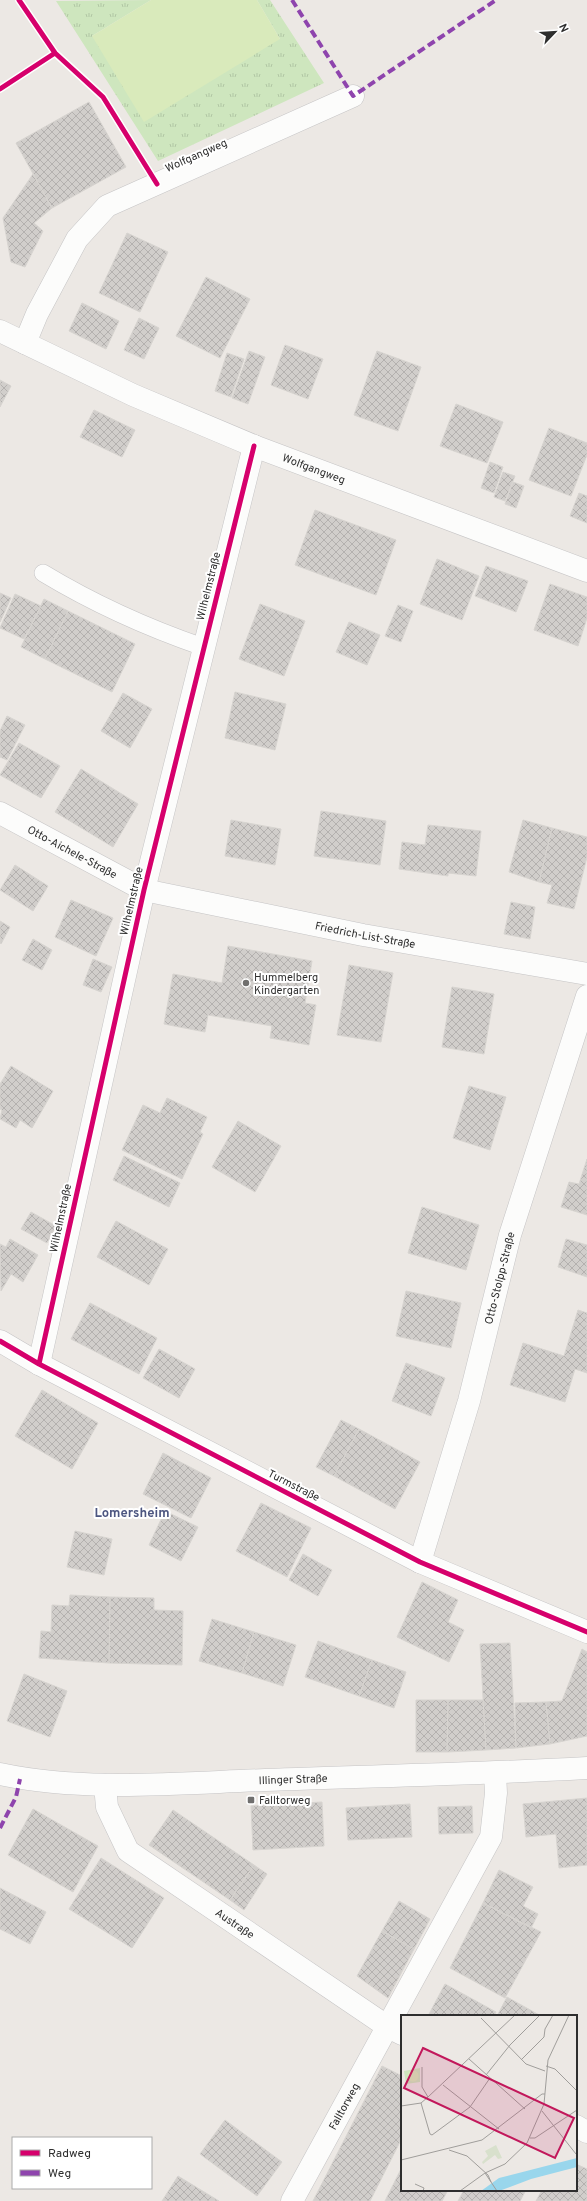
<svg xmlns="http://www.w3.org/2000/svg" width="587" height="2201" viewBox="0 0 587 2201" font-family="Overpass,sans-serif">
	<defs>
		<pattern id="park-tufts" width="24" height="20" patternUnits="userSpaceOnUse"><rect width="24" height="20" fill="#cee6be"/><path d="M3 7l-1-3M5 7V3M7 7l1-3M15 17l-1-3M17 17v-4M19 17l1-3" fill="none" stroke="#b1c6a4"/></pattern>
		<pattern id="building-cross-hatch" width="8" height="8" patternUnits="userSpaceOnUse"><rect width="8" height="8" fill="#d1cecb"/><path d="M0 0l8 8M0 8l8-8" fill="none" stroke="#b4b1af"/></pattern>
	</defs>
	<rect width="100%" height="100%" fill="#ece8e4"/>
	<path fill="url(#park-tufts)" d="M151 0 92 36 280 39 257 0H270L324 83 158 161 56 1Z"/>
	<path fill="#d9eabb" d="M151 0H257L280 39 144 122 92 36Z"/>
	<path fill="url(#building-cross-hatch)" stroke="#d7d4d0" d="M89 102 126 167 52 208 16 143Z
		M33 174 52 208 34 223 43 231 25 267 11 262 3 218Z
		M127 233 168 252 140 312 99 293Z
		M206 277 250 299 220 358 176 336Z
		M82 303 119 321 106 349 69 331Z
		M139 318 159 328 144 359 124 350Z
		M285 345 323 359 308 399 271 385Z
		M249 351 265 357 248 404 232 398Z
		M377 351 421 367 398 431 354 415Z
		M227 353 244 359 231 397 215 391Z
		M0 380 11 386 0 407Z
		M456 404 503 422 487 463 440 446Z
		M94 410 135 430 122 457 80 437Z
		M549 428 587 443V455L571 496 529 480Z
		M490 462 503 467 494 493 481 488Z
		M503 472 515 476 505 501 494 497Z
		M513 482 524 486 516 508 505 504Z
		M579 493 587 496V523L570 516Z
		M315 510 396 540 376 595 295 565Z
		M437 559 479 576 462 620 420 604Z
		M486 566 528 581 516 612 475 596Z
		M550 584 587 597V618L578 646 534 630Z
		M0 593 11 598 0 622Z
		M15 594 41 606 24 639 0 628Z
		M44 599 68 611 45 659 21 647Z
		M260 604 305 621 284 676 239 659Z
		M398 605 413 611 401 642 385 636Z
		M68 611 135 644 112 692 45 659Z
		M349 622 380 635 367 665 336 652Z
		M235 692 286 704 275 750 225 738Z
		M123 693 152 709 130 748 101 731Z
		M7 716 25 725 7 760 0 757V731Z
		M19 743 60 766 41 798 0 775Z
		M81 769 138 804 113 847 55 812Z
		M321 811 386 821 380 865 314 856Z
		M231 820 281 829 275 865 225 856Z
		M523 820 552 828 539 882 509 872Z
		M428 825 481 831 476 876 448 873V876L399 869 402 842 425 845Z
		M552 828 587 837V857L574 909 547 903 552 885 539 882Z
		M15 865 48 886 33 911 0 890Z
		M71 900 113 918 96 956 55 937Z
		M511 902 535 907 530 939 504 934Z
		M0 921 10 927 1 944 0 943Z
		M33 939 52 950 42 970 22 960Z
		M228 946 312 961 305 1003 316 1005 309 1045 270 1038 272 1026 208 1015 205 1032 164 1024 173 974 222 983Z
		M93 959 112 967 101 992 83 985Z
		M349 965 393 973 381 1042 337 1035Z
		M452 987 494 994 484 1054 442 1047Z
		M11 1066 53 1091 32 1128 20 1120 16 1128 0 1119 2 1110 0 1109V1084Z
		M469 1086 506 1097 490 1150 453 1138Z
		M167 1098 207 1117 200 1132 203 1134 182 1179 122 1150 143 1105 160 1113Z
		M238 1121 281 1146 255 1192 212 1167Z
		M124 1156 180 1183 169 1207 113 1180Z
		M587 1159V1215L561 1207 569 1182 579 1184Z
		M422 1207 479 1225 466 1270 408 1253Z
		M31 1212 56 1226 47 1243 21 1229Z
		M116 1221 168 1249 149 1285 97 1257Z
		M10 1239 38 1255 23 1282 11 1274 1 1291 0 1244 6 1247Z
		M566 1239 587 1245V1277L558 1267Z
		M406 1291 461 1303 451 1348 396 1336Z
		M90 1303 157 1338 139 1374 71 1339Z
		M578 1310 587 1313V1373L575 1369 565 1402 510 1385 523 1343 564 1356Z
		M159 1349 195 1369 179 1398 143 1378Z
		M406 1363 445 1378 431 1416 392 1401Z
		M42 1390 98 1423 72 1469 15 1436Z
		M341 1420 359 1429 334 1476 316 1467Z
		M359 1429 420 1462 395 1509 334 1476Z
		M163 1453 211 1478 191 1518 143 1494Z
		M261 1503 311 1528 287 1577 236 1551Z
		M165 1511 198 1527 181 1561 149 1545Z
		M75 1531 112 1539 104 1575 67 1567Z
		M303 1554 332 1570 318 1596 289 1580Z
		M422 1582 458 1600 448 1622 464 1630 449 1662 397 1637Z
		M70 1595 110 1597 109 1663 39 1658 41 1631 51 1632 52 1605 69 1606Z
		M110 1597 154 1598V1610L183 1611 182 1665 109 1663Z
		M212 1619 254 1632 242 1673 199 1661Z
		M254 1632 296 1645 283 1686 242 1673Z
		M318 1641 372 1660 359 1696 305 1677Z
		M510 1643 516 1748 486 1750 480 1644Z
		M582 1649 587 1652V1736L550 1744 546 1702 562 1701Z
		M372 1660 406 1672 394 1708 359 1696Z
		M24 1674 67 1691 50 1737 7 1721Z
		M416 1700H448L447 1752H416Z
		M448 1700H483L486 1750 447 1752Z
		M546 1702 550 1744 516 1748 515 1703Z
		M587 1798V1865L559 1868 556 1834 526 1837 523 1804Z
		M322 1802 324 1846 253 1850 251 1806Z
		M410 1804 412 1837 348 1840 346 1808Z
		M472 1806 473 1833 439 1834 438 1807Z
		M33 1809 98 1846 73 1892 8 1855Z
		M173 1810 254 1865 230 1900 149 1845Z
		M101 1858 164 1898 132 1948 69 1909Z
		M254 1865 267 1874 244 1910 230 1900Z
		M499 1870 533 1887 523 1906 538 1914 531 1928 483 1903Z
		M0 1888 46 1912 30 1944 0 1929Z
		M399 1901 430 1919 414 1949 382 1931Z
		M483 1903 541 1932 505 1998 450 1968Z
		M382 1931 414 1949 388 1998 357 1976Z
		M445 1984 496 2012 494 2016H428Z
		M507 1997 541 2016H497Z
		M382 2066 402 2076V2138L370 2201H313Z
		M225 2120 282 2162 257 2196 200 2154Z
		M576 2164 587 2169V2201H536L542 2190H576Z
		M402 2167V2190H448L442 2201H385Z
		M178 2176 219 2201H162Z
		M464 2190H526L520 2201H458Z"/>
	<g fill="none" stroke-linecap="round" stroke-linejoin="round">
		<defs>
			<path id="lane" d="M43 573C96 605 145 627 203 647"/>
			<g id="street">
				<path id="s1" d="M0 331 133 395 254 446 587 571"/>
				<path d="M25 343 37 314 77 239 107 206 353 96"/>
				<path id="s2" d="M0 813 144 890 363 935 587 974"/>
				<path d="M0 1341 39 1364 420 1562 587 1632"/>
				<path d="M39 1364 144 890 254 446"/>
				<path id="s3" d="M420 1562 469 1401 510 1235 587 996"/>
				<path id="s4" d="M105 1785 107 1807 128 1851 388 2027 402 2034"/>
				<path d="M576 2126 587 2132"/>
				<path id="s5" d="M292 2201 491 1837 496 1793 495 1773"/>
			</g>
			<g id="secondary">
				<path id="s6" d="M0 1774C84 1792 179 1783 265 1780 372 1776 480 1774 587 1768"/>
			</g>
		</defs>
		<use href="#lane" stroke="#c5c4c5" stroke-width="18"/>
		<use href="#street" stroke="#c5c4c5" stroke-width="23"/>
		<use href="#secondary" stroke="#c5c4c5" stroke-width="23"/>
		<use href="#lane" stroke="#fcfcfb" stroke-width="17"/>
		<use href="#street" stroke="#fcfcfb" stroke-width="22"/>
		<use href="#secondary" stroke="#fcfcfb" stroke-width="22"/>
		<path stroke="#8e44ad" stroke-width="4" stroke-dasharray="8 4" stroke-linecap="butt" d="M292 0 353 96 496 0
			M0 1828 16 1797 20 1779"/>
		<defs>
			<path id="cycleway" d="M55 53 103 97 157 184
				M0 89 55 53 19 0
				M0 1341 39 1364 420 1562 587 1632
				M39 1364 144 890 254 446"/>
		</defs>
		<use href="#cycleway" stroke="#fff" stroke-width="8"/>
		<use href="#cycleway" stroke="#d6006c" stroke-width="5"/>
	</g>
	<g fill="#706f6e" stroke="#fff" stroke-width="1.5">
		<circle cx="246" cy="983" r="4"/>
		<rect x="247" y="1796" width="8" height="8" rx="2"/>
	</g>
	<g text-anchor="middle" stroke-width="4" stroke-linejoin="round" paint-order="stroke">
		<g font-size="11" fill="#2e2e2e" stroke="#fff">
			<text transform="translate(196 155) rotate(-24)" y="4">Wolfgangweg</text>
			<text dy="4" stroke="none"><textPath href="#s1" startOffset="343">Wolfgangweg</textPath></text>
			<text transform="translate(208 586) rotate(-76)" y="4">Wilhelmstraße</text>
			<text dy="4" stroke="none"><textPath href="#s2" startOffset="82">Otto-Aichele-Straße</textPath></text>
			<text transform="translate(131 901) rotate(-77)" y="4">Wilhelmstraße</text>
			<text dy="4" stroke="none"><textPath href="#s2" startOffset="389">Friedrich-List-Straße</textPath></text>
			<text transform="translate(60 1218) rotate(-78)" y="4">Wilhelmstraße</text>
			<text dy="4" stroke="none"><textPath href="#s3" startOffset="295">Otto-Stolpp-Straße</textPath></text>
			<text transform="translate(294 1485) rotate(27)" y="4">Turmstraße</text>
			<text dy="4" stroke="none"><textPath href="#s6" startOffset="294">Illinger Straße</textPath></text>
			<text dy="4" stroke="none"><textPath href="#s4" startOffset="200">Austraße</textPath></text>
			<text dy="4" stroke="none"><textPath href="#s5" startOffset="108">Falltorweg</textPath></text>
		</g>
		<g font-size="11" fill="#2e2e2e" stroke="#fff" text-anchor="start">
			<text x="254" y="981">Hummelberg<tspan x="254" dy="13">Kindergarten</tspan></text>
			<text x="259" y="1804">Falltorweg</text>
		</g>
		<g font-size="13" font-weight="bold" fill="#4d5680" stroke="#fff">
			<text x="132" y="1517">Lomersheim</text>
		</g>
	</g>
	<g transform="translate(401 2015)">
		<rect width="176" height="176" fill="#ece8e4"/>
		<path d="M95 130 101 143 97 144 94 140 82 149 81 147 87 141 84 136Z" fill="#d8e0cc"/>
		<path d="M19 53V67L5 69 3 56Z" fill="#cee6be"/>
		<path d="M6.5 61a5.5 5.5 0 1 1 11 0a5.5 5.5 0 1 1-11 0Z" fill="#d9eabb"/>
		<path d="M176 143V152L130 164 98 176H80L98 163Z" fill="#99d6ec"/>
		<path fill="none" stroke="#a09e9b" stroke-width="1" d="M80 3 125 49 144 56M68 44 124 94M120 45 143 22 144 14 152 0M145 51 154 54 176 76M21 52V72L27 82M85 60 109 30 139 0M42 70 98 114M20 88 29 119 31 120 69 92 89 63M0 91 20 88 27 82 114 0M141 96 175 139M129 123H134L176 95M48 135 66 141 87 160 90 167M0 145 81 125 141 79H144M84 158 96 176M14 169 23 173 22 176M59 176 84 158 104 149 126 128 143 89 147 45 168 0"/>
		<path fill="#c2185b" fill-opacity="0.15" stroke="#c2185b" stroke-width="2" d="M22 33 173 103 154 143 3 73Z"/>
		<rect width="176" height="176" fill="none" stroke="#2e2e2e" stroke-width="2"/>
	</g>
	<rect x="12" y="2137" width="140" height="52" fill="#ffffff" stroke="#ababab"/>
	<rect x="20" y="2150" width="20" height="6" fill="#d6006c" stroke="#ababab"/>
	<text x="48" y="2157" font-size="12" fill="#2e2e2e">Radweg</text>
	<rect x="20" y="2170" width="20" height="6" fill="#8e44ad" stroke="#ababab"/>
	<text x="48" y="2177" font-size="12" fill="#2e2e2e">Weg</text>
	<g transform="translate(555 32) rotate(65)" stroke="#ffffff" stroke-width="3" paint-order="stroke">
	<path d="M0-3L7 15L0 10L-7 15Z" fill="#2e2e2e"/>
	<text y="-6" font-size="11" font-weight="bold" text-anchor="middle" fill="#2e2e2e">N</text>
	</g>
</svg>
